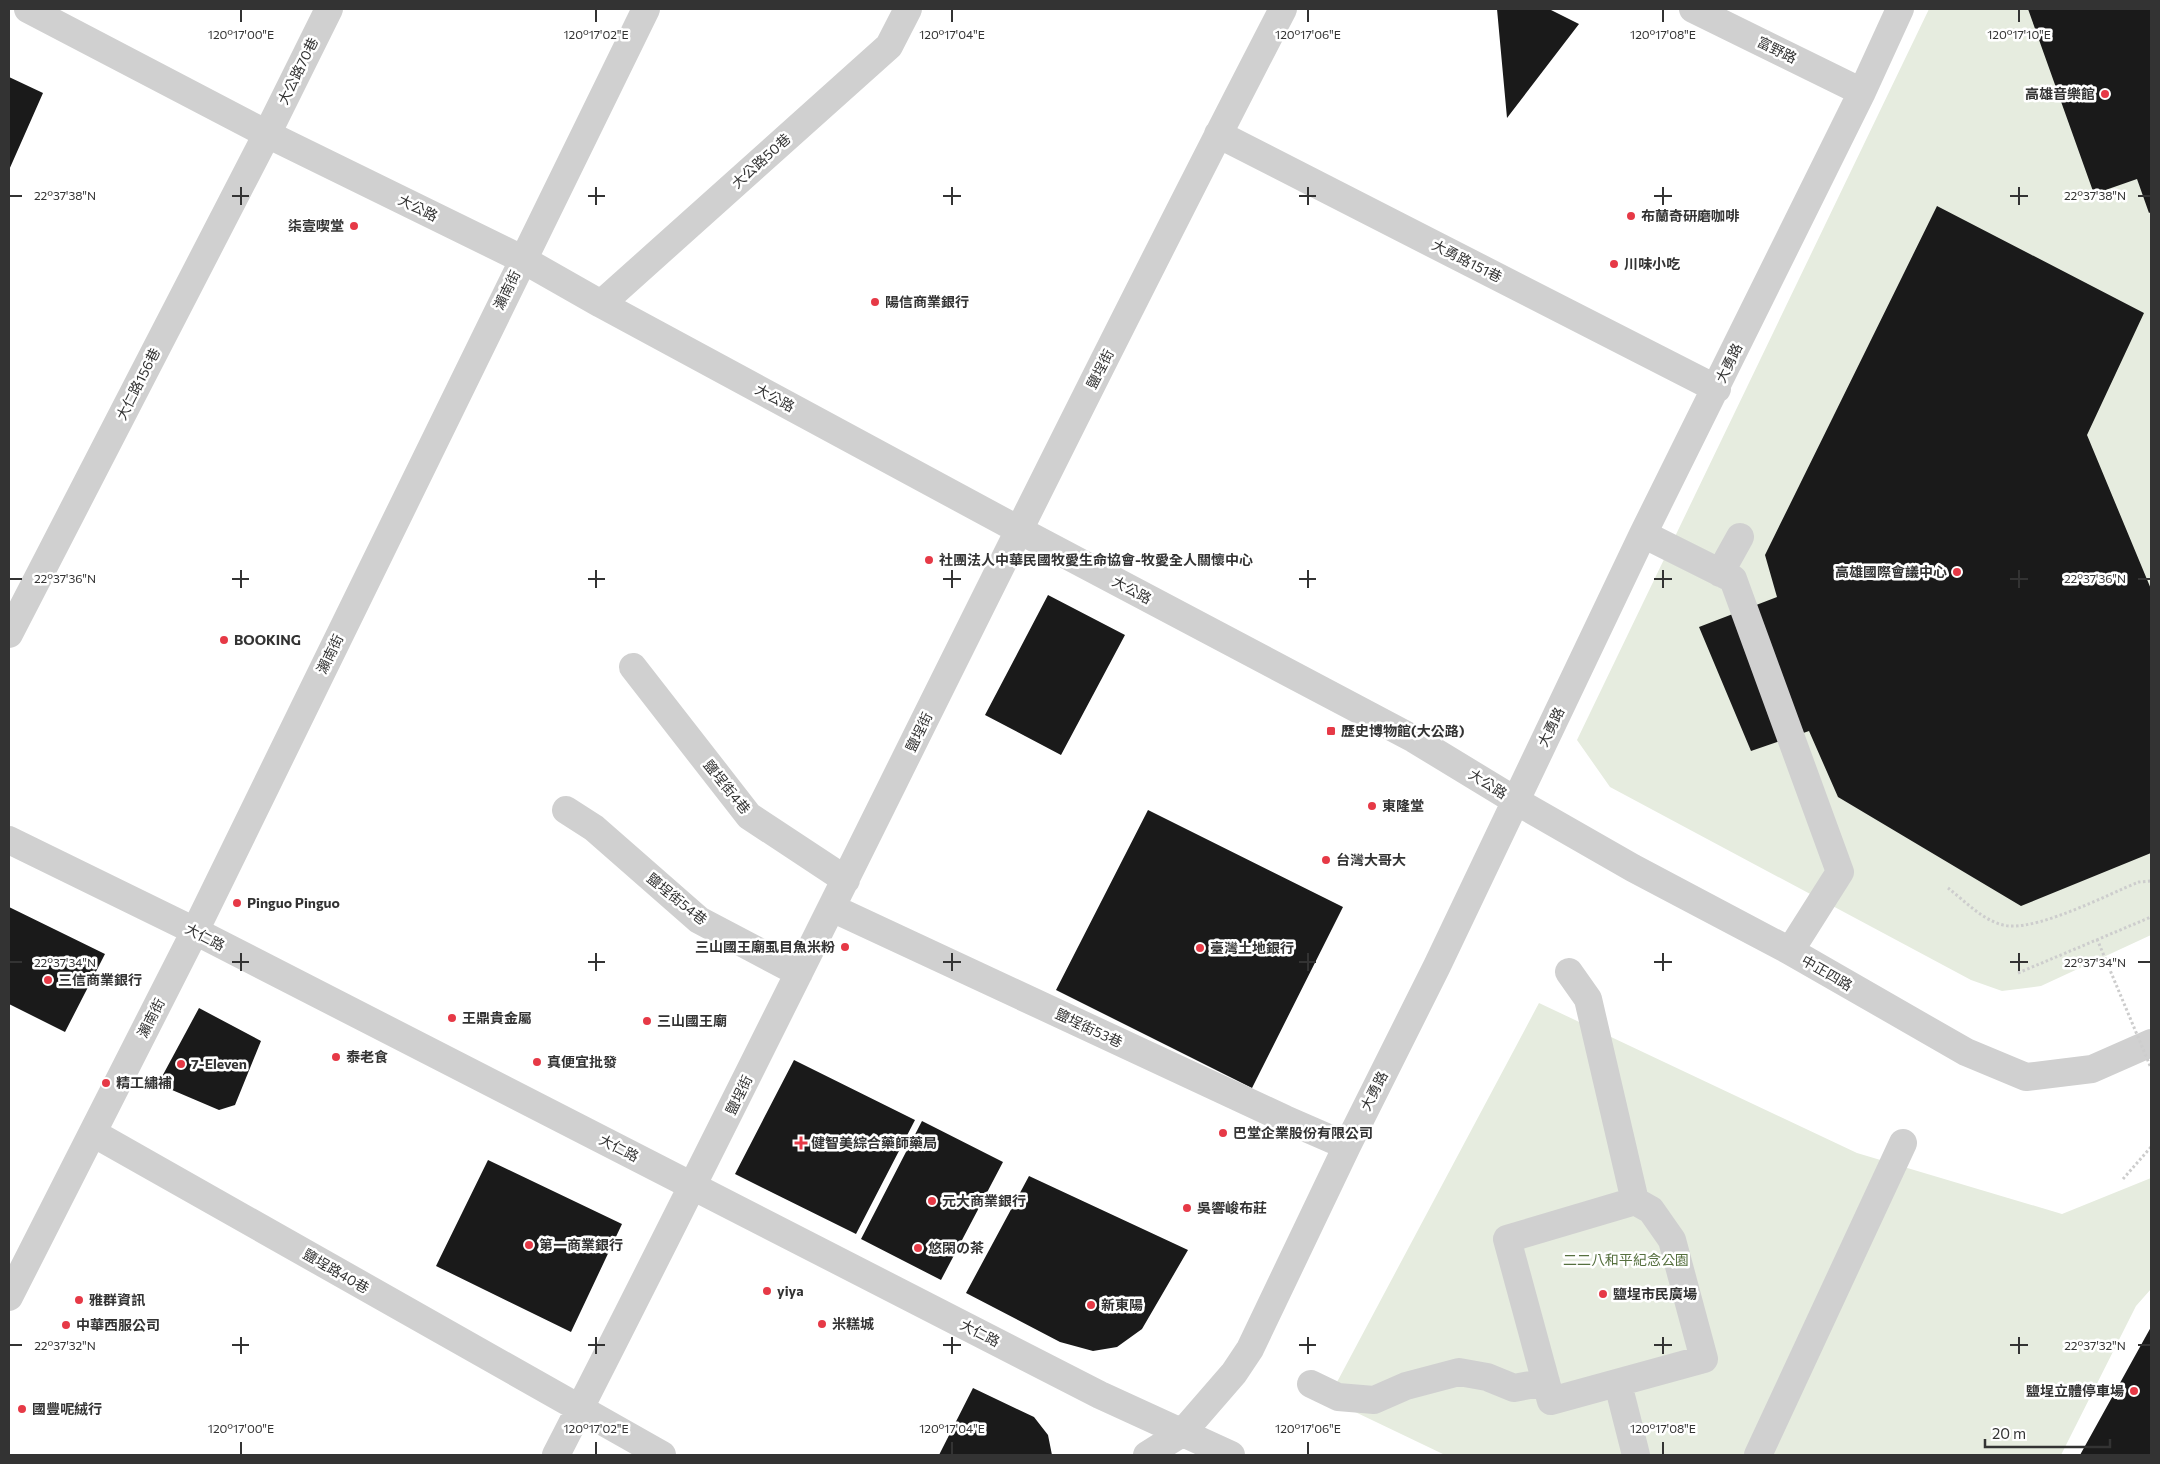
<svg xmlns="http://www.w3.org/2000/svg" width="2160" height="1464" viewBox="0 0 2160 1464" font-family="Commissioner,'Noto Sans TC','Noto Sans JP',sans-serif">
	<rect width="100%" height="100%" fill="#fff"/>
	<path fill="#e6ecdf" d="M1929 9H2151V935L2041 986 2002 991 1971 980 1610 787 1577 740Z
		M1539 1003 1857 1153 2062 1214 2151 1178V1289L2136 1306 2061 1455H1445L1328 1399Z"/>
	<path fill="#1a1a1a" d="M1497 9H1549L1579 24 1507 118Z
		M2028 9H2151V212L2149 213 2137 179 2094 194Z
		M9 77 43 93 9 170Z
		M1937 206 2144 313 2087 435 2151 589V853L2021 906 1838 797 1809 731 1751 751 1699 627 1777 597 1765 555Z
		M1048 595 1125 635 1061 755 985 715Z
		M1148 810 1343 907 1252 1088 1056 990Z
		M9 907 105 954 65 1032 9 1004Z
		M199 1008 261 1041 235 1105 219 1110 158 1084Z
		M794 1060 915 1120 856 1234 735 1174Z
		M922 1121 1003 1162 941 1280 861 1239Z
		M488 1160 622 1224 571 1332 436 1266Z
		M1029 1176 1188 1250 1142 1329 1117 1347 1093 1351 1060 1342 966 1293Z
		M2151 1327V1455H2080Z
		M973 1388 1034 1417 1048 1435 1052 1455H939Z"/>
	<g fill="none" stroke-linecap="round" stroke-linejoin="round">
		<path stroke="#cdcdcd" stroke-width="3" stroke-dasharray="2.5 2.5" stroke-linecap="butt" d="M1948 888C1965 901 1986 924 2009 926 2044 928 2106 895 2139 882L2151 881
			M2018 973 2151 917
			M2123 1179 2151 1147"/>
		<path stroke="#d0d0d0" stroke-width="28" d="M28 9 267 134 522 259 601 304 1019 530 1414 739 1516 801 1633 868 1790 951 1966 1052 2026 1077 2092 1069 2151 1043
			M1693 9 1862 92
			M1218 134 1717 389
			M601 304 889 46 908 9
			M1643 534 1733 579 1840 872 1790 951
			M1720 573 1740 537
			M9 634 267 134 329 9
			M633 667 749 816 846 880
			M566 810 594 828 699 920 799 973
			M9 840 195 931 1100 1395 1231 1455
			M832 908 1285 1119 1347 1146
			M1569 972 1588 999 1635 1201 1507 1239 1551 1401 1704 1359 1672 1240 1651 1210 1635 1201
			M93 1133 662 1455
			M9 1297 195 931 646 9
			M1311 1384 1338 1397 1374 1400 1406 1386 1459 1372 1487 1377 1514 1388 1546 1382
			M1618 1384 1636 1455
			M556 1455C802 975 1035 488 1283 9
			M1147 1455 1182 1433 1234 1373 1250 1349 1347 1146 1437 966 1643 534 1862 92 1900 9
			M1758 1455 1903 1143"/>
		<path stroke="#cdcdcd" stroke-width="3" stroke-dasharray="2.5 2.5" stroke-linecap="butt" d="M2097 939 2151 1068"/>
	</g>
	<path fill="none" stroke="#333" stroke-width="2" d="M241 10V22M596 10V22M952 10V22M1308 10V22M1663 10V22M2019 10V22M241 187V205M596 187V205M952 187V205M1308 187V205M1663 187V205M2019 187V205M10 196H22M232 196H249M588 196H605M943 196H961M1299 196H1316M1654 196H1672M2010 196H2028M2138 196H2150M241 570V588M596 570V588M952 570V588M1308 570V588M1663 570V588M2019 570V588M10 579H22M232 579H249M588 579H605M943 579H961M1299 579H1316M1654 579H1672M2010 579H2028M2138 579H2150M241 953V971M596 953V971M952 953V971M1308 953V971M1663 953V971M2019 953V971M10 962H22M232 962H249M588 962H605M943 962H961M1299 962H1316M1654 962H1672M2010 962H2028M2138 962H2150M241 1337V1354M596 1337V1354M952 1337V1354M1308 1337V1354M1663 1337V1354M2019 1337V1354M10 1345H22M232 1345H249M588 1345H605M943 1345H961M1299 1345H1316M1654 1345H1672M2010 1345H2028M2138 1345H2150M241 1442V1454M596 1442V1454M952 1442V1454M1308 1442V1454M1663 1442V1454"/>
	<g fill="#e63946" stroke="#fff" stroke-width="2">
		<circle cx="2105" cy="94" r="5"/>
		<circle cx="1631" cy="216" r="5"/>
		<circle cx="354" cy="226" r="5"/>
		<circle cx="1614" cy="264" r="5"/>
		<circle cx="875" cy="302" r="5"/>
		<circle cx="929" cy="560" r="5"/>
		<circle cx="1957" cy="572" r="5"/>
		<circle cx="224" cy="640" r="5"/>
		<rect x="1326" y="726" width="10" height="10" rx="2.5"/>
		<circle cx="1372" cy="806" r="5"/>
		<circle cx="1326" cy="860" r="5"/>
		<circle cx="237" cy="903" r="5"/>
		<circle cx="845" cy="947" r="5"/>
		<circle cx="1200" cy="948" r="5"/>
		<circle cx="48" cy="980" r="5"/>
		<circle cx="452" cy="1018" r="5"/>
		<circle cx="647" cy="1021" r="5"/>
		<circle cx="336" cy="1057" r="5"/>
		<circle cx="537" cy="1062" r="5"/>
		<circle cx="181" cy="1064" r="5"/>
		<circle cx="106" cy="1083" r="5"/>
		<circle cx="1223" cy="1133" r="5"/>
		<path d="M798.5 1135.5h5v5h5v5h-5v5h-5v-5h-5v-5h5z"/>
		<circle cx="932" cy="1201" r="5"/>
		<circle cx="1187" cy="1208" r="5"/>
		<circle cx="529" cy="1245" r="5"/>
		<circle cx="918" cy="1248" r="5"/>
		<circle cx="767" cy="1291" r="5"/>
		<circle cx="1603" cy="1294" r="5"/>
		<circle cx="79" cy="1300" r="5"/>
		<circle cx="1091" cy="1305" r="5"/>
		<circle cx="822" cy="1324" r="5"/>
		<circle cx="66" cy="1325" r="5"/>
		<circle cx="2134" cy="1391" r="5"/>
		<circle cx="22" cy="1409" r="5"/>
	</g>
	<g text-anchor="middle" stroke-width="5" stroke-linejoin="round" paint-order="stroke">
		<g font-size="14" fill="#333" stroke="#fff">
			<text transform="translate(1777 50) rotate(26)" y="5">富野路</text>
			<text transform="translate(298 71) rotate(-64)" y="5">大公路70巷</text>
			<text transform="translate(761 161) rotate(-42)" y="5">大公路50巷</text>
			<text transform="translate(418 208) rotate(26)" y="5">大公路</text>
			<text transform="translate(1467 261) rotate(27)" y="5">大勇路151巷</text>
			<text transform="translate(507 290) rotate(-64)" y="5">瀨南街</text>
			<text transform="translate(1729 363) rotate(-64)" y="5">大勇路</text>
			<text transform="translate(1100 369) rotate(-63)" y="5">鹽埕街</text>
			<text transform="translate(138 384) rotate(-63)" y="5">大仁路156巷</text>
			<text transform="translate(775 398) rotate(28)" y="5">大公路</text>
			<text transform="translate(1132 590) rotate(28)" y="5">大公路</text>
			<text transform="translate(330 654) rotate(-64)" y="5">瀨南街</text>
			<text transform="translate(1551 727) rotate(-64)" y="5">大勇路</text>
			<text transform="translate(919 732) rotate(-64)" y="5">鹽埕街</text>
			<text transform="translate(1488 784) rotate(32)" y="5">大公路</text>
			<text transform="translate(727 787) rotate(51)" y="5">鹽埕街4巷</text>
			<text transform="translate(677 899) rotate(39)" y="5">鹽埕街54巷</text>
			<text transform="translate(205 937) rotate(27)" y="5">大仁路</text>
			<text transform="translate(1827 973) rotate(30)" y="5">中正四路</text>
			<text transform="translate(151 1018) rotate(-63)" y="5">瀨南街</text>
			<text transform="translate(1089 1028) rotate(25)" y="5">鹽埕街53巷</text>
			<text transform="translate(1374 1091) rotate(-63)" y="5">大勇路</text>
			<text transform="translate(739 1095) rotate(-64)" y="5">鹽埕街</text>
			<text transform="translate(619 1148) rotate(27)" y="5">大仁路</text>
			<text transform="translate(336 1271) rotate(30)" y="5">鹽埕路40巷</text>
			<text transform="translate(980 1333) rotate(27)" y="5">大仁路</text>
		</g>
		<g font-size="14" font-weight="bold" fill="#333" stroke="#fff" text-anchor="start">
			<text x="2095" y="99" text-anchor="end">高雄音樂館</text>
			<text x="1641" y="221">布蘭奇研磨咖啡</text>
			<text x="344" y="231" text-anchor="end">柒壹喫堂</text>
			<text x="1624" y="269">川味小吃</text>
			<text x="885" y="307">陽信商業銀行</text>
			<text x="939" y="565">社團法人中華民國牧愛生命協會-牧愛全人關懷中心</text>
			<text x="1947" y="577" text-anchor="end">高雄國際會議中心</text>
			<text x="234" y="645">BOOKING</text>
			<text x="1341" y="736">歷史博物館(大公路)</text>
			<text x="1382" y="811">東隆堂</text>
			<text x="1336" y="865">台灣大哥大</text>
			<text x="247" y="908">Pinguo Pinguo</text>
			<text x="835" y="952" text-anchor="end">三山國王廟虱目魚米粉</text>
			<text x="1210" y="953">臺灣土地銀行</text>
			<text x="58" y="985">三信商業銀行</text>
			<text x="462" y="1023">王鼎貴金屬</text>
			<text x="657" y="1026">三山國王廟</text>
			<text x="346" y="1062">泰老食</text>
			<text x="547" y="1067">真便宜批發</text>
			<text x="191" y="1069">7-Eleven</text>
			<text x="116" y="1088">精工繡補</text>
			<text x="1233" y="1138">巴堂企業股份有限公司</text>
			<text x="811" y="1148">健智美綜合藥師藥局</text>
			<text x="942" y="1206">元大商業銀行</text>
			<text x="1197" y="1213">吳響峻布莊</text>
			<text x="539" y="1250">第一商業銀行</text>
			<text x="928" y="1253">悠閑の茶</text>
			<text x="777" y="1296">yiya</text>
			<text x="1613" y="1299">鹽埕市民廣場</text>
			<text x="89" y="1305">雅群資訊</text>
			<text x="1101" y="1310">新東陽</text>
			<text x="832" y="1329">米糕城</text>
			<text x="76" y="1330">中華西服公司</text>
			<text x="2124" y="1396" text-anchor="end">鹽埕立體停車場</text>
			<text x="32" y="1414">國豐呢絨行</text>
		</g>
		<g font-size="14" fill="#56703f" stroke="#fff">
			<text x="1626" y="1265">二二八和平紀念公園</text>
		</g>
	</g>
	<g font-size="12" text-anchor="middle" fill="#333" stroke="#fff" stroke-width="5" stroke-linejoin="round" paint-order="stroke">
		<text x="241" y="39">120°17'00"E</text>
		<text x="596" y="39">120°17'02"E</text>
		<text x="952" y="39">120°17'04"E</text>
		<text x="1308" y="39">120°17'06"E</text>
		<text x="1663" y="39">120°17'08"E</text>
		<text x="2019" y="39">120°17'10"E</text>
		<text x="65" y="200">22°37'38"N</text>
		<text x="2095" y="200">22°37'38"N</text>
		<text x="65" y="583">22°37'36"N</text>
		<text x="2095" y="583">22°37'36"N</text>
		<text x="65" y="967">22°37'34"N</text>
		<text x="2095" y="967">22°37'34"N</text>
		<text x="65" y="1350">22°37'32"N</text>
		<text x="2095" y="1350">22°37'32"N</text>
		<text x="241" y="1433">120°17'00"E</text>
		<text x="596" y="1433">120°17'02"E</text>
		<text x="952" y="1433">120°17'04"E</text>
		<text x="1308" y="1433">120°17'06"E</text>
		<text x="1663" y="1433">120°17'08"E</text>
	</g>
	<rect width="2160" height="1464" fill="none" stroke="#333333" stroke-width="20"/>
	<path d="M1985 1439v8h125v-8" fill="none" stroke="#333333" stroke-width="2.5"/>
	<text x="1992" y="1439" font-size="15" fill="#333333" stroke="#ffffff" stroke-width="4" paint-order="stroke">20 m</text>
</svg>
